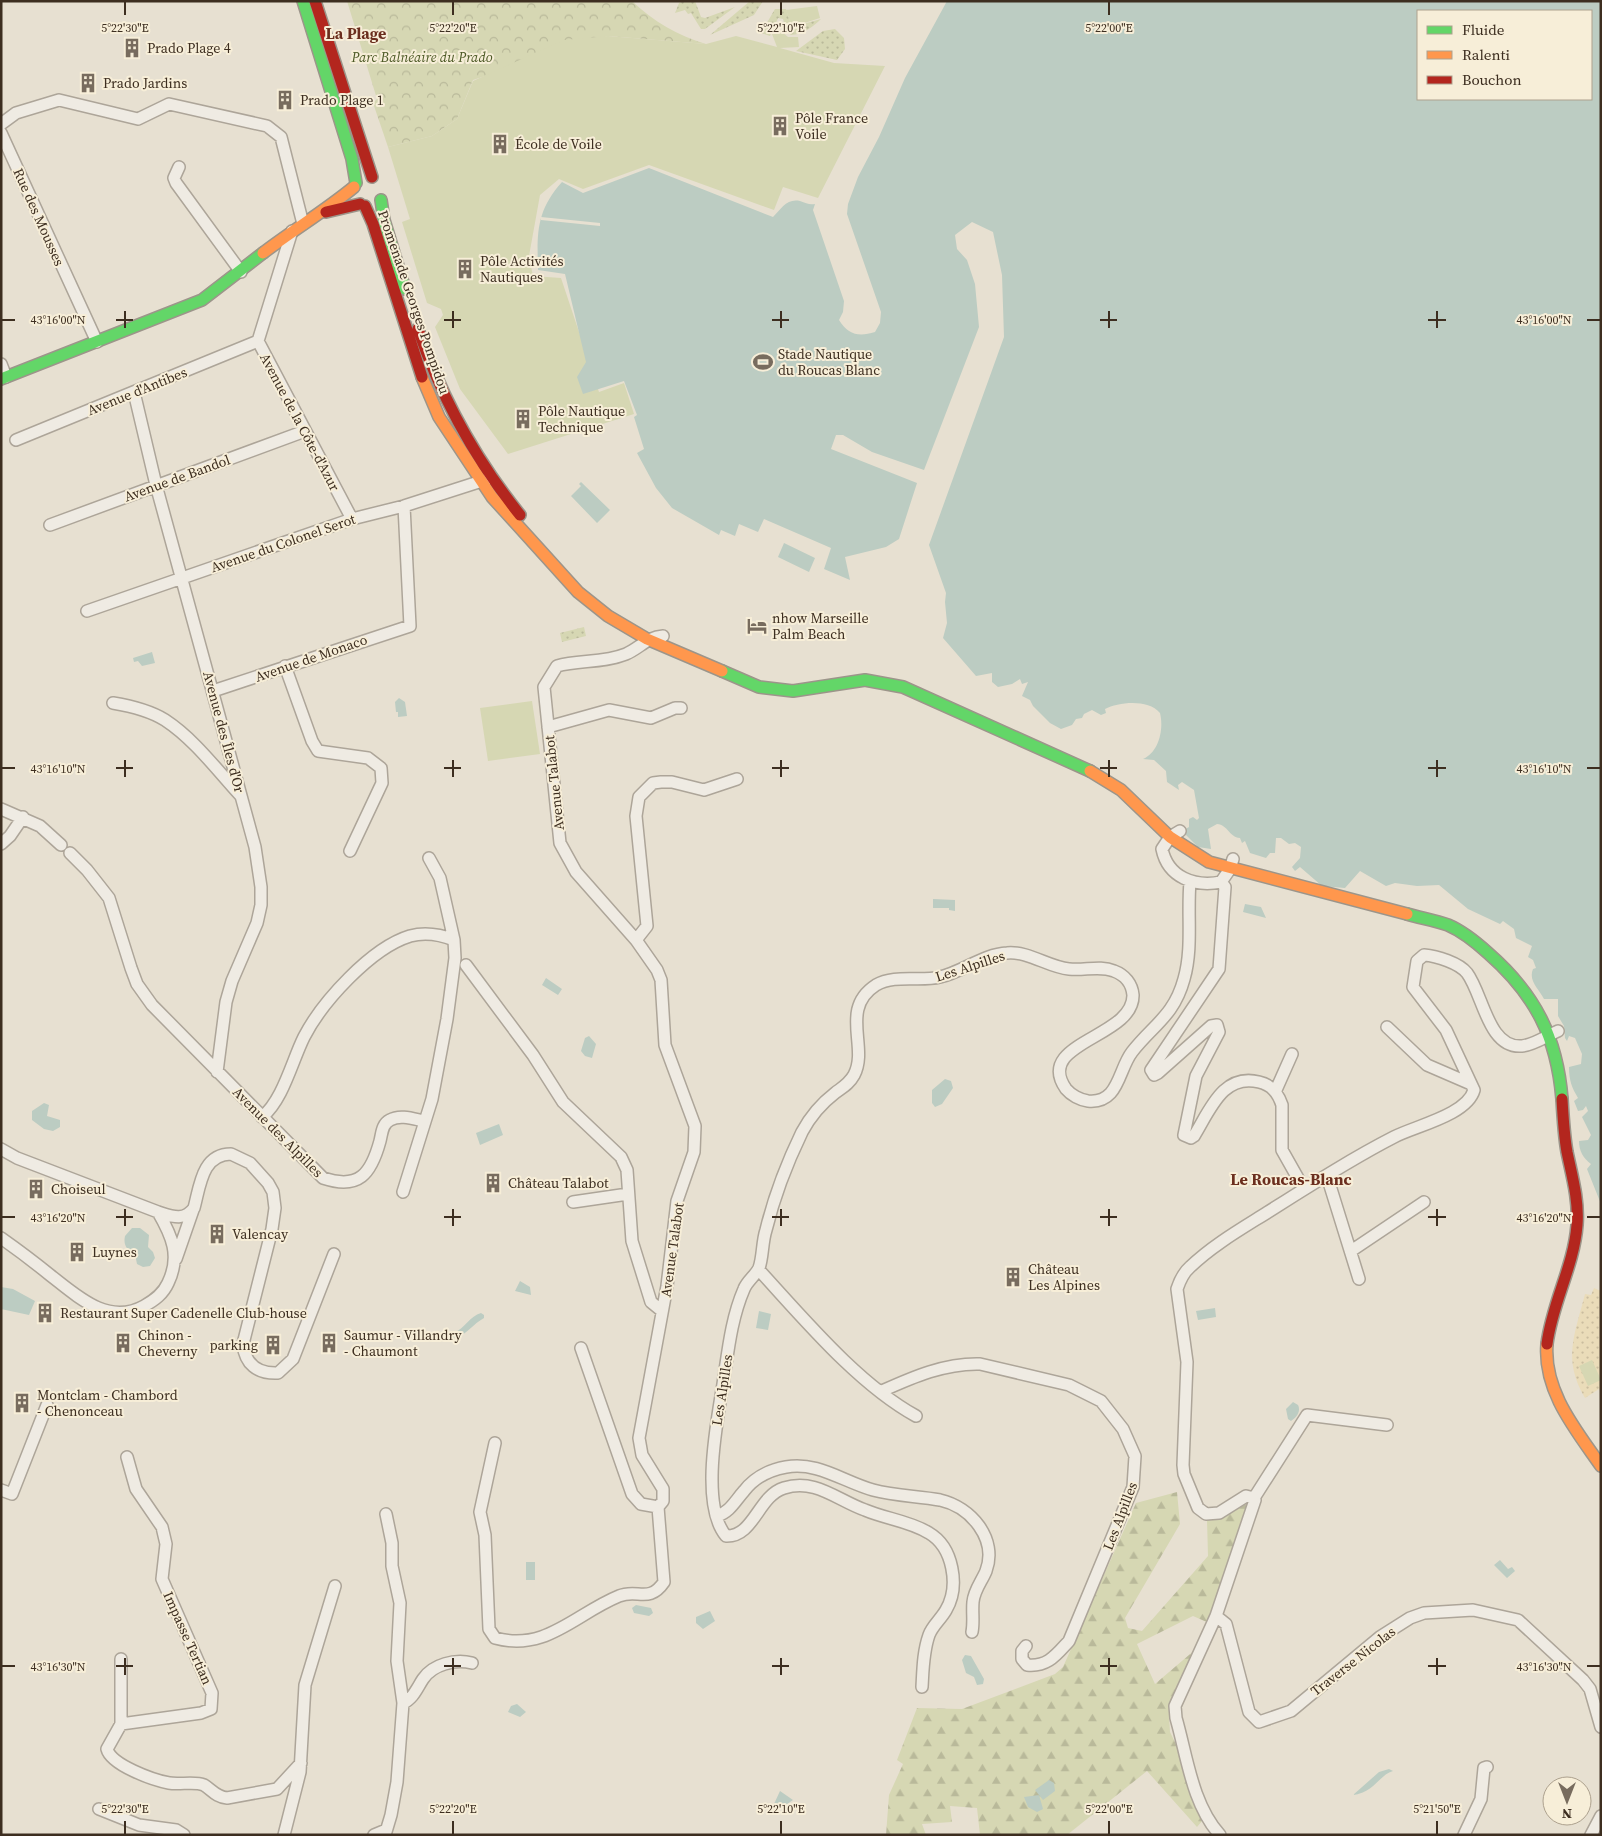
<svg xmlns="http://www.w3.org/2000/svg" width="1602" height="1836" viewBox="0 0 1602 1836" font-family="'Source Serif 4',serif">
	<defs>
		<pattern id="grass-dots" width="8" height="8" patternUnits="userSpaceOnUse" patternTransform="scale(1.25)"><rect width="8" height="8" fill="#d6d7b3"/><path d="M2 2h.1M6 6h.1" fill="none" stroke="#b9b99a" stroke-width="1.8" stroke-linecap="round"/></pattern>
		<pattern id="forest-firs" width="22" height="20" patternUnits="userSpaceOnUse" patternTransform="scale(1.25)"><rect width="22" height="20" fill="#d6d7b3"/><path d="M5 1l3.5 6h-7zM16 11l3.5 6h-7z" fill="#b9b99a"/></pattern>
		<pattern id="sand-dots" width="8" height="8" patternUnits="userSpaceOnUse" patternTransform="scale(1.25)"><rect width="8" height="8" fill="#eadcb9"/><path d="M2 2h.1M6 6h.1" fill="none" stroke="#cabd9f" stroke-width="1.8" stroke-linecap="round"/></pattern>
		<pattern id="park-crowns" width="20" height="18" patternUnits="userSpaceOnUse" patternTransform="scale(1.25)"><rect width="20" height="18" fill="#d6d7b3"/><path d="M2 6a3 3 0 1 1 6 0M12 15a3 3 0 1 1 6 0" fill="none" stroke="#b9b99a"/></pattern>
	</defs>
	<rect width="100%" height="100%" fill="#e7e0d1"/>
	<path fill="url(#grass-dots)" d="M683 1H695L701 17 705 18 735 7 705 29H701L691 13 688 14 685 10 675 13 679 3Z
		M750 1H763L754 15 710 35Z
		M775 9H786L792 27 821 19C814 26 802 35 791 35L786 30 783 19 778 18 770 36 761 33Z
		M835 29 844 38 845 49 837 60 796 51 823 31Z
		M584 627 586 636 562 642 560 633Z"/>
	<path fill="url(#forest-firs)" d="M1177 1492 1180 1524 1125 1618 1128 1628 1142 1631 1208 1556 1207 1520H1219L1246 1504 1249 1507 1209 1623 1193 1616 1137 1644 1155 1684 1196 1649 1174 1698 1169 1715 1170 1732 1187 1767 1193 1800 1202 1821 1197 1827 1147 1771 1067 1835H980L977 1808 950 1806 952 1822 922 1824 926 1835H886L889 1795 903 1764 897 1760 917 1708 962 1709 1055 1674 1063 1667 1136 1503Z"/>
	<path fill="url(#sand-dots)" d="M1594 1288 1601 1291V1392L1599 1389 1585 1398C1562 1359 1575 1334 1585 1294L1591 1295Z"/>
	<path fill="url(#park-crowns)" d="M347 1H632C654 22 677 35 706 44L608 36 473 80 457 119 432 136 388 147 373 103 377 99Z"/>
	<path fill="#d6d7b3" d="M817 6 820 18 792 27 786 10Z
		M781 31 788 37H798L799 47 780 48 834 63 885 66 818 198 783 187 774 210 649 165 583 189 559 179 540 195 529 256 533 276 561 278 599 392 624 383 634 414 508 454 460 389 435 327 443 315 441 309 427 303 402 222 410 219 388 147 432 136 457 119 473 81 564 40 608 36 706 44 736 36 777 47 772 34Z
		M532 701 540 754 488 761 480 708Z
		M1592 1360 1601 1380 1588 1386 1579 1366Z"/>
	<path fill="#bcccc2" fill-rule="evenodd" d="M947 1H1601V1204L1587 1169 1591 1164C1583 1158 1579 1151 1579 1141L1588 1140 1591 1135 1582 1117 1588 1111 1586 1106 1583 1110 1578 1111 1574 1101 1578 1098C1572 1088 1569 1081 1569 1067L1581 1064 1582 1054 1575 1038 1569 1036 1567 1041 1565 1038 1564 1026 1558 1016V999H1544C1539 989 1528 981 1533 969L1536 968 1533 960 1528 957 1532 946 1516 938 1514 929 1503 921 1500 924 1468 909 1439 885 1417 886 1395 883 1386 886 1360 871 1345 888 1322 886 1300 867 1295 871 1292 867 1300 858 1301 847 1295 843 1289 844 1281 838H1276L1275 853H1270L1266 858 1250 853 1245 841 1242 843 1240 838C1229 837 1228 825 1217 824L1208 829 1211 849 1198 847 1182 831 1189 827V819L1193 817 1197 820 1199 818 1194 790 1182 782 1178 785 1179 790 1167 782 1166 771 1154 760 1143 759C1159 752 1164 729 1160 713 1148 699 1119 702 1105 709L1106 713 1101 715 1092 710 1084 714 1082 718 1076 719 1072 725 1061 729 1050 723 1033 706 1030 700 1022 696 1028 682 1022 684 1020 679 1012 684 998 687 992 682V673L976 676 943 638 947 623 945 602 946 593 929 545 1004 337 1002 275 993 232 972 222 955 235 957 249 967 260 975 284 979 327 924 470 872 452 843 435H836L831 449 917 483 899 539 886 547 845 557 850 580 824 569 831 548 764 519 758 532 739 524 735 536 721 530 719 535 672 508 656 488 637 453 644 449 634 417 637 415 624 381 583 394 577 377 586 362 565 274 538 270C537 233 536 211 562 182L583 193 649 168 773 217C781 209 787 198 800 201 806 203 809 205 815 204L813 210 844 301 843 312 839 320C848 335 859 337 875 332L880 323 881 312 847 214 848 204 858 177 879 137 905 78ZM1418 11H1591V99H1418Z
		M581 482 610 510 597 523 571 496 581 486 579 484Z
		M784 543 815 558 809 572 778 557Z
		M152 652 155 663 142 666 138 661 134 662 133 658Z
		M399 698 405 702 407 716 398 717V712H396L395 702Z
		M933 899 955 900V911L949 910V908H933Z
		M1245 904 1261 907 1266 918 1243 912Z
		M546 978 562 989 558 995 542 985Z
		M589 1036 596 1044 592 1058 585 1056 581 1051 585 1038Z
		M945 1079 951 1081 953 1088 942 1104 935 1107 932 1103V1090Z
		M44 1103 49 1105 47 1116 60 1120V1127L53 1131 44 1129 32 1120V1111Z
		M499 1124 503 1135 480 1145 476 1133Z
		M132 1228H140L149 1235 148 1247 153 1252 155 1258 150 1266 143 1267 137 1264 135 1254C127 1251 123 1245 125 1236Z
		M520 1281 530 1287 531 1295 515 1291Z
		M1 1287 13 1289 35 1301 29 1315 1 1309Z
		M1215 1308 1216 1317 1198 1320 1196 1311Z
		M759 1311 771 1314 768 1330 756 1328Z
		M481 1313 484 1315V1318C473 1324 467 1334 456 1338L453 1337 454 1333C465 1328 470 1316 481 1313Z
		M1293 1402 1298 1405C1301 1411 1297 1417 1291 1421L1288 1419 1286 1409Z
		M1500 1560 1508 1569 1512 1567 1515 1571 1507 1578 1494 1565Z
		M526 1562H535V1580H526Z
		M636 1605 651 1608 653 1613 649 1616 634 1613 632 1608Z
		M710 1611 715 1621 703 1629 696 1623V1617Z
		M965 1655 971 1656 984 1679 983 1684 977 1685 974 1677 966 1673 962 1660Z
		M517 1704 526 1712 520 1717 508 1712 511 1706Z
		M1389 1769 1393 1771C1379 1775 1375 1792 1353 1795L1379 1772Z
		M1049 1780 1054 1783 1055 1791 1043 1800 1035 1790Z
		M780 1791 793 1800 774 1813V1804Z
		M1039 1795 1043 1809 1037 1812 1028 1807 1024 1797Z"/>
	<path fill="#e7e0d1" d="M541 217 600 223V226L541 220Z"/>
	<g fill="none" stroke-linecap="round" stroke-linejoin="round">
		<defs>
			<path id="street" d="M1 124 16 113 59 100 138 119 169 104 267 126 281 137 303 224
				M1 133 97 342
				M179 167 174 178 176 183 241 272
				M292 231 258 341 352 519
				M1 364 6 377
				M134 392 156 485 255 847 261 887V905L257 923 232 981 226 1002 217 1072
				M16 440 258 341
				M50 525 305 431
				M87 611 352 519 404 506 488 479
				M285 666 312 741 318 751 368 758 381 768 382 783 350 851
				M213 691 410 626 404 506
				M113 703C131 706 149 710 165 720 194 739 217 770 240 795
				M548 727 609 710 651 718 675 708H681
				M1 809 40 826 61 845
				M1180 831 1170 837 1162 849C1168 878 1195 887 1221 882L1230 869 1233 859
				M1 844 10 836 23 817
				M70 853 87 870 109 898 131 968 137 984 152 1005 323 1178C359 1190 371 1174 380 1141 382 1133 382 1124 390 1120 400 1114 414 1119 424 1121
				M1221 882 1225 887 1219 969 1151 1070 1154 1075 1158 1073 1211 1026 1217 1025 1219 1032 1196 1076 1184 1135 1191 1138 1194 1136C1210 1110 1223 1073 1259 1082 1272 1085 1278 1093 1282 1105V1150L1304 1189
				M636 940 647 926 636 816 639 797 653 783 661 782H672L704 790 737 779
				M466 965 533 1055 563 1102 621 1157 627 1170 632 1241 651 1302 662 1311
				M1387 1027 1427 1065 1471 1084
				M1276 1090 1292 1054
				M262 1117C283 1100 292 1061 304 1037 322 1002 371 948 410 936 425 932 439 934 454 940
				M1 1149 17 1158 158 1212C171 1216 184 1222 194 1208 200 1186 202 1154 231 1154L250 1163 268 1183 273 1192 275 1208 272 1229 243 1344C245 1364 257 1374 278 1373L293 1359 334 1254
				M1327 1176 1359 1279
				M403 1192 432 1099 447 1019 455 958 454 940 440 878 429 858
				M573 1202 628 1194
				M1 1238C18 1250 34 1262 50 1275 77 1296 108 1326 144 1306 155 1300 163 1294 168 1283 181 1256 172 1236 158 1212
				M1351 1251 1424 1202
				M176 1259 193 1210
				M759 1270C804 1319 858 1384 916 1416
				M581 1348 632 1494 641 1504 658 1507
				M882 1391C913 1377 945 1363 980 1364L1069 1385 1101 1401 1123 1429 1135 1456 1133 1487 1069 1641C1056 1655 1048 1667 1027 1665L1022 1659V1651L1026 1646
				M495 1443 480 1512 485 1535 489 1629 495 1638C546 1652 575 1614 619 1596 637 1588 649 1604 664 1582L658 1507 663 1501V1489L642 1455 639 1438 667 1286 677 1201 694 1152 695 1126 665 1045 661 980 657 970 636 940 576 872 560 843 544 687 557 666C579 660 604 663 626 654 640 648 647 637 663 636
				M1 1490 12 1494 47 1405
				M1254 1498 1307 1415 1387 1425
				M717 1516C730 1512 735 1501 744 1491 754 1478 769 1470 786 1467 817 1461 844 1482 873 1490 895 1496 918 1496 940 1500 971 1507 998 1539 986 1571 982 1581 974 1590 973 1602 972 1612 974 1622 972 1632
				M1216 1616 1226 1624 1249 1712 1259 1722 1291 1711 1380 1637 1410 1618 1424 1613 1473 1610 1518 1620 1583 1680 1590 1689 1601 1727
				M121 1659V1724L107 1749C111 1765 153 1780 169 1783 179 1785 195 1781 204 1785 212 1790 216 1797 227 1798L277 1789 301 1763
				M922 1687C923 1670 923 1652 929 1635 932 1626 941 1619 946 1610 960 1586 953 1547 929 1533 910 1521 886 1519 865 1510 837 1500 815 1478 784 1488 758 1496 754 1537 726 1536 700 1505 717 1422 723 1384 728 1352 731 1319 744 1289 747 1281 756 1275 759 1268 763 1257 762 1242 766 1230 774 1197 787 1163 802 1132 810 1117 822 1103 835 1093 843 1087 849 1084 854 1075 869 1047 839 1009 876 985 895 974 920 982 940 977 962 972 984 954 1007 953 1029 951 1048 967 1069 969 1084 971 1100 965 1114 971 1125 975 1132 984 1133 995 1134 1038 1033 1042 1066 1089 1071 1095 1080 1100 1088 1101 1119 1104 1118 1070 1132 1052 1153 1025 1174 1016 1184 979 1193 948 1187 914 1190 882
				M403 1703C413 1699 417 1688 423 1679 433 1664 455 1659 472 1663
				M121 1724 201 1713 211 1709 212 1693 162 1579 166 1544 162 1527 136 1489 127 1457
				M99 1809 139 1825 176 1830 184 1835
				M284 1835 300 1772 305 1685 335 1586
				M374 1835 386 1830
				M385 1835 391 1815 397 1782 403 1703 397 1661 400 1603 392 1566V1543L386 1514
				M1220 1835C1192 1804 1187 1756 1176 1718L1175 1706 1216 1616 1255 1500 1254 1498 1246 1496 1219 1513 1206 1514 1198 1508 1184 1474 1183 1465 1187 1362 1177 1289C1180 1280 1183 1273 1190 1267 1213 1245 1241 1229 1268 1212 1309 1186 1351 1159 1394 1137 1415 1126 1467 1115 1474 1090L1446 1030 1413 987 1417 961 1424 955C1437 956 1459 963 1467 973 1483 994 1488 1049 1522 1046 1534 1045 1548 1035 1558 1031
				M1464 1835 1481 1799 1484 1768 1487 1767
				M1591 1835 1601 1816"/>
			<path id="fast" d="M303 1 352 159 356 183
				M381 200 384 220 405 289
				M1 379 202 300 263 253
				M722 671 759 687 793 691 865 680 903 687 1090 771
				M1407 914C1420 918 1435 920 1448 925 1462 931 1477 943 1488 953 1535 994 1557 1037 1562 1099"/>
			<path id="slow" d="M263 253C293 230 325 211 354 187
				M422 377 439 417 492 497 578 592 608 616 647 639 722 671
				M1090 771 1121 790 1170 837 1209 862 1407 914
				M1547 1344C1543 1391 1576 1430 1601 1466"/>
			<path id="jam" d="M315 1 372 177
				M365 206 373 224 422 377
				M326 212 360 204
				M418 329C441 397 475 459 520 515
				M1547 1344C1552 1303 1574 1266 1577 1225 1579 1200 1572 1176 1567 1152 1564 1135 1563 1117 1562 1099"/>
		</defs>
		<use href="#street" stroke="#ada599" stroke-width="14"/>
		<use href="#fast" stroke="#9c958a" stroke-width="14"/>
		<use href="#slow" stroke="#9c958a" stroke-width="14"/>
		<use href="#jam" stroke="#9c958a" stroke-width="14"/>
		<use href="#street" stroke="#efebe3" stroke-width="11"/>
		<use href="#fast" stroke="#63d668" stroke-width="11"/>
		<use href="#slow" stroke="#ff974d" stroke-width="11"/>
		<use href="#jam" stroke="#b3261e" stroke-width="11"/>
	</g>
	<path fill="none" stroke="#3d2e20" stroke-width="2" d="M125 2V15M453 2V15M781 2V15M1109 2V15M125 311V328M453 311V328M781 311V328M1109 311V328M1437 311V328M2 320H15M116 320H133M444 320H461M772 320H789M1100 320H1117M1428 320H1446M1587 320H1600M125 760V777M453 760V777M781 760V777M1109 760V777M1437 760V777M2 768H15M116 768H133M444 768H461M772 768H789M1100 768H1117M1428 768H1446M1587 768H1600M125 1209V1226M453 1209V1226M781 1209V1226M1109 1209V1226M1437 1209V1226M2 1217H15M116 1217H133M444 1217H461M772 1217H789M1100 1217H1117M1428 1217H1446M1587 1217H1600M125 1658V1675M453 1658V1675M781 1658V1675M1109 1658V1675M1437 1658V1675M2 1666H15M116 1666H133M444 1666H461M772 1666H789M1100 1666H1117M1428 1666H1446M1587 1666H1600M125 1821V1834M453 1821V1834M781 1821V1834M1109 1821V1834M1437 1821V1834"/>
	<defs>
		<symbol id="building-bare" viewBox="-9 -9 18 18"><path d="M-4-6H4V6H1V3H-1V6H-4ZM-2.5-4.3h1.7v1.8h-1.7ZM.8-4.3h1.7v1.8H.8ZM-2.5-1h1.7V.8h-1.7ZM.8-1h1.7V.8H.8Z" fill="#786c5e" stroke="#f7eed8" stroke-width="2.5" paint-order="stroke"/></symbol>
		<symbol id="stadium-bare" viewBox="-9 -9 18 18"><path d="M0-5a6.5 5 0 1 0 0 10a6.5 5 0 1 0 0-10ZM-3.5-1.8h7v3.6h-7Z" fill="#786c5e" stroke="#f7eed8" stroke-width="2.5" paint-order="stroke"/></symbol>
		<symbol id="hotel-bare" viewBox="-9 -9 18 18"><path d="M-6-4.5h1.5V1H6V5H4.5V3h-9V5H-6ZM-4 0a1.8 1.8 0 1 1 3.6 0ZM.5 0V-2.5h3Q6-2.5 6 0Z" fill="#786c5e" stroke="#f7eed8" stroke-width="2.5" paint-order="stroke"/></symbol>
	</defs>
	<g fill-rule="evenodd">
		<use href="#building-bare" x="118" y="34" width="28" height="28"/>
		<use href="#building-bare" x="74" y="69" width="28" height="28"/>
		<use href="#building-bare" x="271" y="86" width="28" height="28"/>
		<use href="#building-bare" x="766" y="112" width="28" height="28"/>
		<use href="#building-bare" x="486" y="130" width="28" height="28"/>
		<use href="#building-bare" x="451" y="255" width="28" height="28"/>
		<use href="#stadium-bare" x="749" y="348" width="28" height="28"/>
		<use href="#building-bare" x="509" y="405" width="28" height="28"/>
		<use href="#hotel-bare" x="743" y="612" width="28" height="28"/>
		<use href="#building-bare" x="479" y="1169" width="28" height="28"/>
		<use href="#building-bare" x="22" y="1175" width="28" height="28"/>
		<use href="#building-bare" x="203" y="1220" width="28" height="28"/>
		<use href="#building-bare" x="63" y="1238" width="28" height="28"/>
		<use href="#building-bare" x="999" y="1263" width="28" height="28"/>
		<use href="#building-bare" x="31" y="1299" width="28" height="28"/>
		<use href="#building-bare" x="109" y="1329" width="28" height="28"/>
		<use href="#building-bare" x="315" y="1329" width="28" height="28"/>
		<use href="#building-bare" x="259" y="1331" width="28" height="28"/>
		<use href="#building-bare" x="8" y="1389" width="28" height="28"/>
	</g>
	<g text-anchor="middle" stroke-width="4" stroke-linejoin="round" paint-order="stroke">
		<g font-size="14" fill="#3d2e20" stroke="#f7eed8" text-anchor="start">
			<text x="147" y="53">Prado Plage 4</text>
			<text x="103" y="88">Prado Jardins</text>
			<text x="300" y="105">Prado Plage 1</text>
			<text x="795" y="123">Pôle France<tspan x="795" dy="16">Voile</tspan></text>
			<text x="515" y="149">École de Voile</text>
			<text x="480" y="266">Pôle Activités<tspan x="480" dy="16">Nautiques</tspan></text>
			<text x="778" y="359">Stade Nautique<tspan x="778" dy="16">du Roucas Blanc</tspan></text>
			<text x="538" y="416">Pôle Nautique<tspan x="538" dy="16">Technique</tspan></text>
			<text x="772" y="623">nhow Marseille<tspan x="772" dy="16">Palm Beach</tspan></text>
			<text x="508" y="1188">Château Talabot</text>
			<text x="51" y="1194">Choiseul</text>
			<text x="232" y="1239">Valencay</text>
			<text x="92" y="1257">Luynes</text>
			<text x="1028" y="1274">Château<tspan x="1028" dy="16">Les Alpines</tspan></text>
			<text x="60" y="1318">Restaurant Super Cadenelle Club-house</text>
			<text x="138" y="1340">Chinon -<tspan x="138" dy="16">Cheverny</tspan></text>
			<text x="344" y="1340">Saumur - Villandry<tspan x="344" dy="16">- Chaumont</tspan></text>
			<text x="258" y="1350" text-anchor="end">parking</text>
			<text x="37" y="1400">Montclam - Chambord<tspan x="37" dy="16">- Chenonceau</tspan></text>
		</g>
		<g font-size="14" font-style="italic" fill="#4d5a26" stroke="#f7eed8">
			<text x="422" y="62">Parc Balnéaire du Prado</text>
		</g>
		<g font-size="14" fill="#3d2e20" stroke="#f7eed8">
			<text transform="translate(39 217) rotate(66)" y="5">Rue des Mousses</text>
			<text transform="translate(414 302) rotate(71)" y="5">Promenade Georges Pompidou</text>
			<text transform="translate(137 391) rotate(-22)" y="5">Avenue d'Antibes</text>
			<text transform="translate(300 422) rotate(62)" y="5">Avenue de la Côte-d'Azur</text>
			<text transform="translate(177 478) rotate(-20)" y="5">Avenue de Bandol</text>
			<text transform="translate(283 543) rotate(-19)" y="5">Avenue du Colonel Serot</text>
			<text transform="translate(311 658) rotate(-19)" y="5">Avenue de Monaco</text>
			<text transform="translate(224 732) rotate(75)" y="5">Avenue des Îles d'Or</text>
			<text transform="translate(554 783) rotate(-96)" y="5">Avenue Talabot</text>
			<text transform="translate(970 966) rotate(-18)" y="5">Les Alpilles</text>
			<text transform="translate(278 1132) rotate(45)" y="5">Avenue des Alpilles</text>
			<text transform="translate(672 1250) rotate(-82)" y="5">Avenue Talabot</text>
			<text transform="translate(722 1390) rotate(-81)" y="5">Les Alpilles</text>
			<text transform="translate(1120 1516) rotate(-69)" y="5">Les Alpilles</text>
			<text transform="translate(188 1638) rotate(66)" y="5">Impasse Tertian</text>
			<text transform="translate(1353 1661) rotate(-38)" y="5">Traverse Nicolas</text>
		</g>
		<g font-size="16" font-weight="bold" fill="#6b2e1e" stroke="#f7eed8">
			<text x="356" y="39">La Plage</text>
			<text x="1291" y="1185">Le Roucas-Blanc</text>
		</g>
	</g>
	<g font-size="12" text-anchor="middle" fill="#3d2e20" stroke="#f7eed8" stroke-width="4" stroke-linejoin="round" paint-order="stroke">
		<text x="125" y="32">5°22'30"E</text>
		<text x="453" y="32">5°22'20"E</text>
		<text x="781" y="32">5°22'10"E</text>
		<text x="1109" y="32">5°22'00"E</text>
		<text x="1544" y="324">43°16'00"N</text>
		<text x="58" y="324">43°16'00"N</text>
		<text x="1544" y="773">43°16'10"N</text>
		<text x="58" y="773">43°16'10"N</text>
		<text x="1544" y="1222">43°16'20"N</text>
		<text x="58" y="1222">43°16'20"N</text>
		<text x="58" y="1671">43°16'30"N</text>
		<text x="1544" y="1671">43°16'30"N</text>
		<text x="125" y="1813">5°22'30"E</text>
		<text x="453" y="1813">5°22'20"E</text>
		<text x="781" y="1813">5°22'10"E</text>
		<text x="1109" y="1813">5°22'00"E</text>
		<text x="1437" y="1813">5°21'50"E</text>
	</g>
	<rect width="1602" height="1836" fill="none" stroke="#3d2e20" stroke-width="5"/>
	<rect x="1417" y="10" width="175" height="90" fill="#f7eed8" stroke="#ada18e"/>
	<rect x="1427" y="26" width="25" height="8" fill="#63d668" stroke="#ada18e"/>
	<text x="1462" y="35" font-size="15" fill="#3d2e20">Fluide</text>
	<rect x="1427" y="51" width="25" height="8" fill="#ff974d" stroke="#ada18e"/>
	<text x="1462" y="60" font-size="15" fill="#3d2e20">Ralenti</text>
	<rect x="1427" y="76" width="25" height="8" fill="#b3261e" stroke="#ada18e"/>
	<text x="1462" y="85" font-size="15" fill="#3d2e20">Bouchon</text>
	<g transform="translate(1567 1801) rotate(180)"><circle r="24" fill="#f7eed8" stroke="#ada18e"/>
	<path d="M0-4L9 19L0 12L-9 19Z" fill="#786c5e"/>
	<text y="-8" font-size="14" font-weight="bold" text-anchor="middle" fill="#3d2e20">N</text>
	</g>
</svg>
